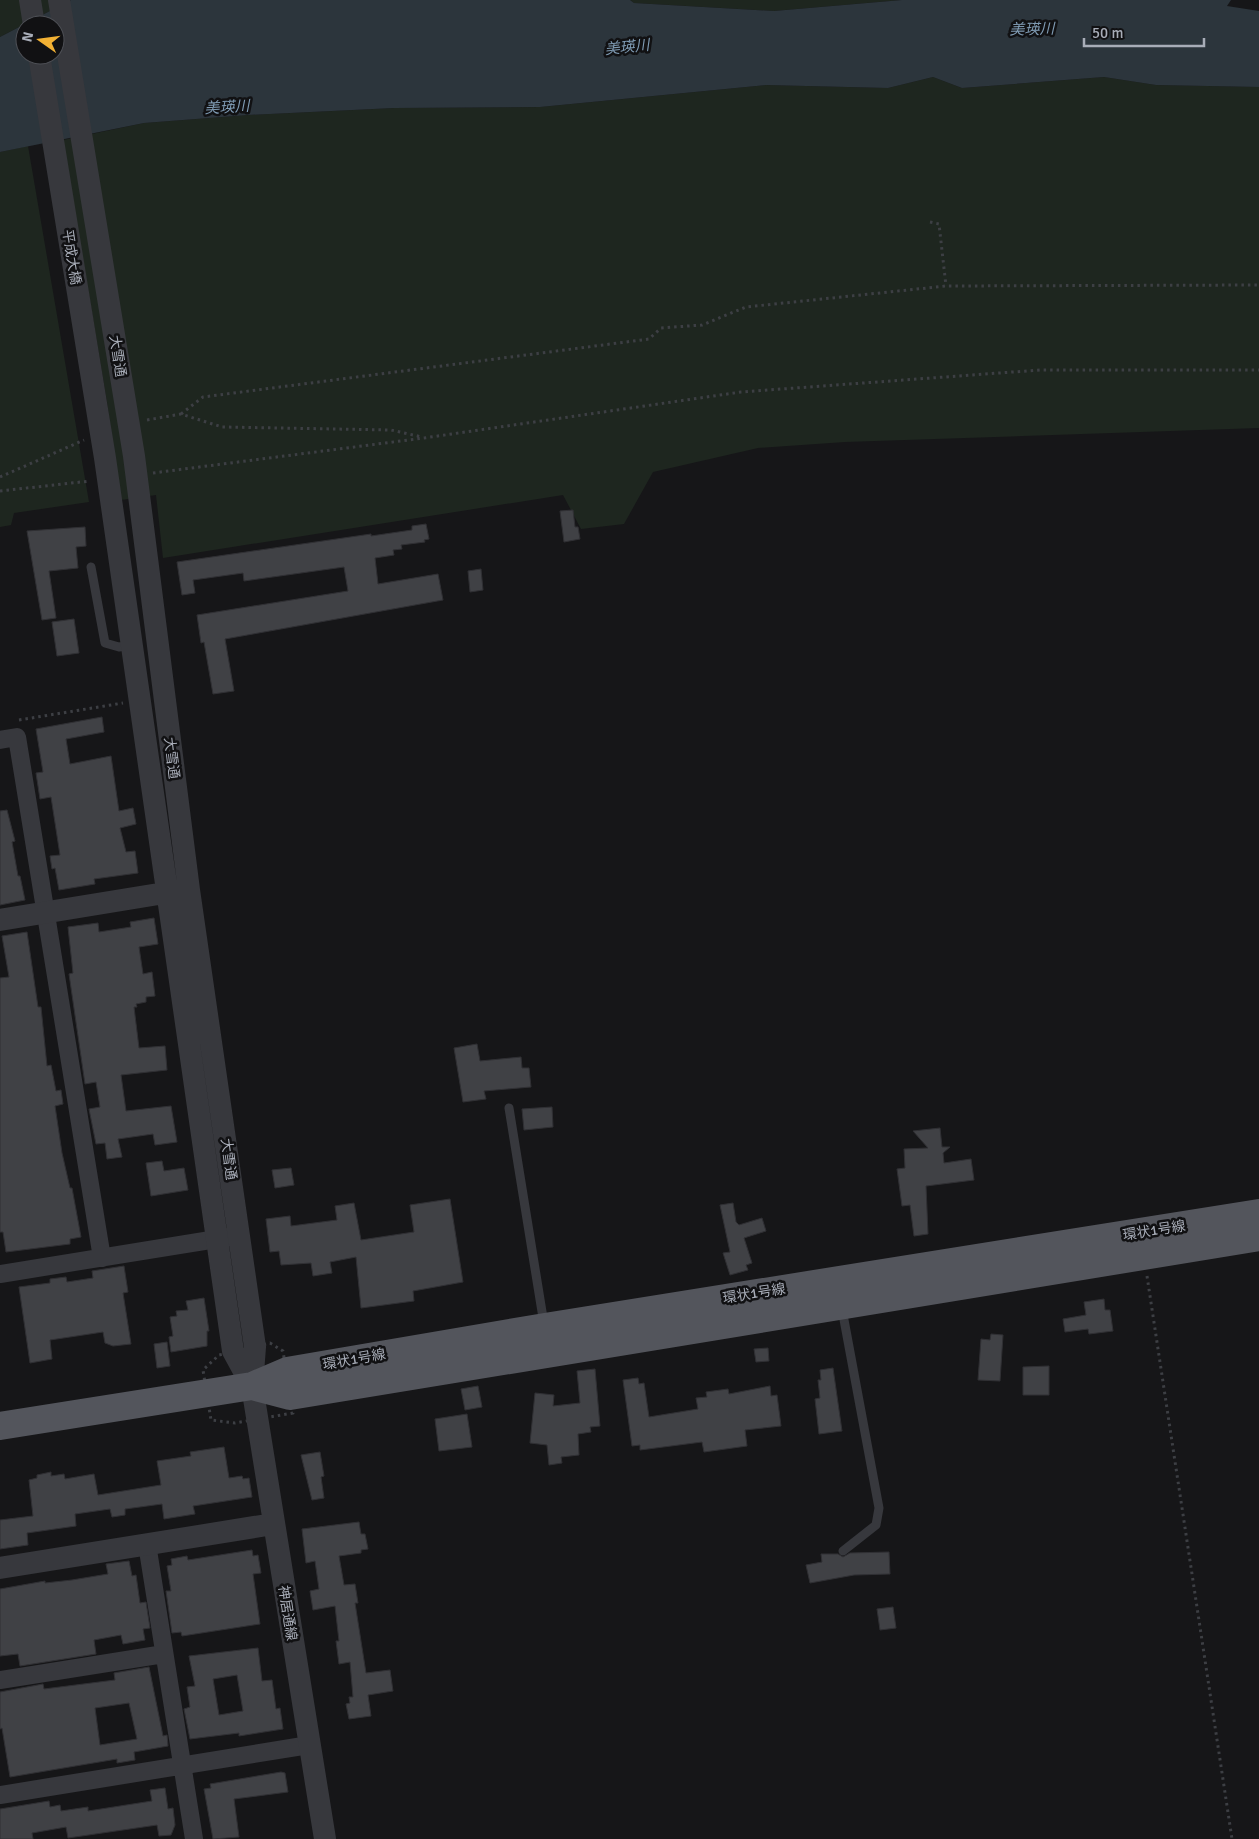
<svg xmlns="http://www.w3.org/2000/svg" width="1259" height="1839" viewBox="0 0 1259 1839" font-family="Signika,'Noto Sans JP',sans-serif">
	<rect width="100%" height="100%" fill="#161618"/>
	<path fill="#1e261f" d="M0 0H71L0 37Z
		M630 0H902L774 11 634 3Z
		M933 77 962 88 1104 77 1156 85 1259 87V428L845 442 758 448 653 472 624 524 581 529 563 495 163 558 156 495 121 500 107 402 63 140 144 123 248 115 394 108 540 107 766 85 888 88Z
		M28 146 89 502 14 513 11 525 0 527V152Z"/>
	<path fill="#2c353c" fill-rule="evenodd" d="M71 0H630L634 3 774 11 902 0H1231L1227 6 1259 11V87L1156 85 1104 77 962 88 933 77 888 88 766 85 540 107 394 108 248 115 144 123 0 152V37ZM25 25H55V55H25Z"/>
	<path fill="#404145" stroke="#303034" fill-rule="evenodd" d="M573 510 575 527H578L580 539 564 542 560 511Z
		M426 524 429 539 424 540 425 542 401 545 402 549 393 550 394 555 375 558 378 584 438 574 443 600 225 639 234 691 213 694 204 642 201 643 197 615 348 591 344 567 244 581 243 573 193 580 195 593 182 595 177 562 371 534V536L412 530V526Z
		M85 527 86 546 76 547 78 568 49 571 56 618 42 620 27 531Z
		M481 569 483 590 470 592 468 571Z
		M74 619 79 653 57 656 52 622Z
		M102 717 104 732 66 739 70 764 111 756 119 811 133 808 136 824 120 828 126 852 135 851 138 873 94 879 95 884 59 890 55 868 52 869 50 856 60 855 51 797 40 799 36 773 43 772 36 729Z
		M7 810 15 841 12 842 18 876H20L25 900 0 905V811Z
		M154 918 158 944 139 947 143 974 152 972 155 996 146 997V1002L136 1004 137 1007H134L139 1048 165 1046 167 1070 121 1075 126 1111 171 1106 177 1142 155 1145 153 1134 118 1139 122 1157 107 1159 105 1143 96 1144 89 1109 100 1107 96 1082 85 1084 69 974 73 973 68 927 98 923 99 932 131 927 130 922Z
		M27 932 38 1007H41L47 1066 51 1065 56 1091 61 1090 63 1104 55 1106 62 1153 70 1188H72L81 1237 70 1239V1244L6 1252 3 1232H0V978L9 977 2 936Z
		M477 1044 480 1061 521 1057 522 1068H529L531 1087 484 1091 486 1099 463 1102 454 1048Z
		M552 1107 553 1127 524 1130 522 1109Z
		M940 1128 942 1147H950L943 1153 944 1163 971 1159 974 1180 926 1186 928 1234 914 1236 910 1205 902 1206 897 1169 905 1168 904 1149 928 1148 913 1131Z
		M162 1161 164 1171 184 1168 188 1190 151 1196 146 1163Z
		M291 1168 294 1185 275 1188 272 1170Z
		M450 1199 463 1282 413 1291 414 1301 361 1308 356 1257 330 1262 332 1273 313 1276 311 1263 281 1265 279 1251 270 1252 266 1219 290 1216 291 1226 337 1220 335 1206 354 1203 361 1240 414 1232 410 1205Z
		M733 1203 736 1222 739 1225 762 1218 766 1231 744 1238 752 1263 746 1265 748 1270 730 1275 723 1253 730 1252 720 1205Z
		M124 1266 128 1292 123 1293 131 1344 113 1346 105 1343 103 1332 50 1340 52 1359 30 1363 19 1287 50 1283V1279L66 1277 67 1282 93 1278 92 1271Z
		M204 1298 209 1331H207V1346L171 1352 169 1337 173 1336 170 1317 177 1316 176 1311 188 1310 186 1301Z
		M1104 1299 1105 1310H1110L1113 1331 1089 1334 1088 1329 1065 1332 1063 1319 1086 1315 1084 1302Z
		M991 1334 1003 1335 1000 1381 978 1380 981 1339 990 1340Z
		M167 1342 170 1366 157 1368 154 1344Z
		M768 1348 769 1361 756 1362 754 1349Z
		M1049 1366V1395H1023V1367Z
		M833 1368 842 1431 819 1434 815 1399 820 1398 818 1380H821L820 1370Z
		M595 1369 600 1426 590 1427 591 1432 578 1434 579 1455 561 1457 562 1463 549 1465 547 1445 530 1443 535 1393 554 1395 553 1406 580 1403 577 1371Z
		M638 1378 639 1384 644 1383 649 1417 698 1409 696 1398 707 1397 706 1392 728 1389 729 1394 770 1386 771 1396 777 1395 781 1426 745 1430 747 1446 704 1452 702 1442 640 1450V1445L632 1446 623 1380Z
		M478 1386 482 1407 465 1410 461 1389Z
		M467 1414 472 1447 439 1451 435 1419Z
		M224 1447 229 1478 242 1476 243 1479 249 1478 252 1497 193 1506 195 1514 164 1519 162 1504 125 1509V1515L112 1517 110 1509 75 1514 76 1526 27 1533 28 1545 0 1549V1520L33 1516 29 1480 37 1478V1475L51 1472V1476L64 1474 65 1479 94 1474 98 1495 161 1485 157 1461 191 1456 190 1452Z
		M320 1452 324 1476 321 1477 324 1498 312 1500 301 1455Z
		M359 1522 361 1534H365L368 1549 361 1550V1553L339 1556 344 1585 355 1584 358 1603H355L366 1673 390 1670 393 1691 368 1695 371 1716 349 1719 346 1704 350 1703 349 1697H353L350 1662 339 1664 336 1641H339L335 1606 313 1610 310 1591 319 1589 315 1561 306 1563 302 1529Z
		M252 1550 253 1556 258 1555 261 1573 253 1574 260 1624 182 1636 181 1632 172 1633 166 1591H171L167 1566 172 1565 171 1559 187 1556 188 1560Z
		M889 1552 890 1574 854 1575 810 1583 806 1565 822 1562 821 1554H838L843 1557 850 1553Z
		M129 1561 132 1576 136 1575 140 1603 146 1602 150 1628 143 1629 145 1640 123 1644 121 1635 94 1640 96 1654 20 1666 18 1654 0 1656V1589L45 1581V1583L72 1580 108 1574 106 1564Z
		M893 1607 896 1628 880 1630 877 1609Z
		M258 1648 262 1681 272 1680 276 1709 280 1708 283 1729 239 1736V1733L190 1739 184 1709 190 1707 187 1687 195 1686 189 1656ZM237 1675 243 1711 219 1715 213 1679Z
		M149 1667 163 1736 167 1735 168 1746 134 1752 135 1760 117 1763V1759L10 1777 2 1728 0 1729V1692L43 1684 44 1689 115 1680 114 1673ZM129 1703 137 1739 100 1745 95 1708Z
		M281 1772 285 1773 288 1792 234 1799 239 1837 213 1839 204 1789 211 1788 210 1784Z
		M165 1788 168 1809 173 1808 175 1825 171 1835 159 1836 157 1825 68 1838 66 1827 32 1833 33 1839H0V1809L49 1801 50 1807 60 1805 61 1811 88 1807V1811L152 1801 150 1790Z"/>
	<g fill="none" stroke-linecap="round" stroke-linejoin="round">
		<path stroke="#3d3f44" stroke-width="3" stroke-dasharray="2.5 4" stroke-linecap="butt" d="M930 222 939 224 946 286
			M181 414 203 397 649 339 661 328 702 325 746 307 946 286 1259 285
			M147 420 181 414 222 427 391 430 422 437
			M153 473 424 438 741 392 1040 370H1259
			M0 477 84 440
			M0 491 90 481
			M19 720 123 703
			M1147 1276 1232 1839
			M270 1343 283 1351 293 1413 235 1423 211 1420 203 1370 219 1355Z"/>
		<path stroke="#37383d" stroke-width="9" d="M91 567 105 643 119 647 132 645
			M509 1108 544 1324
			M842 1309 879 1508 876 1525 843 1551"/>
		<path stroke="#37383d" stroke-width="18" d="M0 740 17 737 102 1258
			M0 1274 229 1237
			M147 1544 194 1839
			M0 1680 164 1654
			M0 1795 309 1745"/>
		<path stroke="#37383d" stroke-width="22" d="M30 0 34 25
			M59 0 134 456 189 890 255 1347 252 1386 325 1839
			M39 55 105 458 233 1351 252 1386
			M0 920 183 890
			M0 1568 273 1524"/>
		<path stroke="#53555c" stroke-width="28" d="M252 1386 290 1396 1259 1237
			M0 1426 252 1386 287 1371 545 1327 1259 1213"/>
	</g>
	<g text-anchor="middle" stroke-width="5" stroke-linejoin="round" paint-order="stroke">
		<g font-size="14" fill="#a8adb8" stroke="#111113">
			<text transform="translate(72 257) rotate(81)" y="5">平成大橋</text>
			<text transform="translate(118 356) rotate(81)" y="5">大雪通</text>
			<text transform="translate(172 758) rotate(83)" y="5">大雪通</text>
			<text transform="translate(229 1159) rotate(82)" y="5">大雪通</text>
			<text transform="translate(1154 1230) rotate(-9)" y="5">環状1号線</text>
			<text transform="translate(754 1293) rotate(-9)" y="5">環状1号線</text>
			<text transform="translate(354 1359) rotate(-10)" y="5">環状1号線</text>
			<text transform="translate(288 1613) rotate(81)" y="5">神居通線</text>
		</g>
		<g font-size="15" font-style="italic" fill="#7f9bb3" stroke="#111113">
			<text transform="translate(1032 29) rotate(-1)" y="5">美瑛川</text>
			<text transform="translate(627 47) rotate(-6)" y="5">美瑛川</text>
			<text transform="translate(227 107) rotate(-3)" y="5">美瑛川</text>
		</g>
	</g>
	<g transform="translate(40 40) rotate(284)"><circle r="24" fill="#111113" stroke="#4d4f55"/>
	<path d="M0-4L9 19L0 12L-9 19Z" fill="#f2b134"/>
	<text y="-8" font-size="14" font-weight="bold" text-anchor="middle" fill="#a8adb8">N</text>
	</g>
	<path d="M1084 38v8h120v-8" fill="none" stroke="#a8adb8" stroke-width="2.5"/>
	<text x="1092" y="38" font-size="15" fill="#a8adb8" stroke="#111113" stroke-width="4" paint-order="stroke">50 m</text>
</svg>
